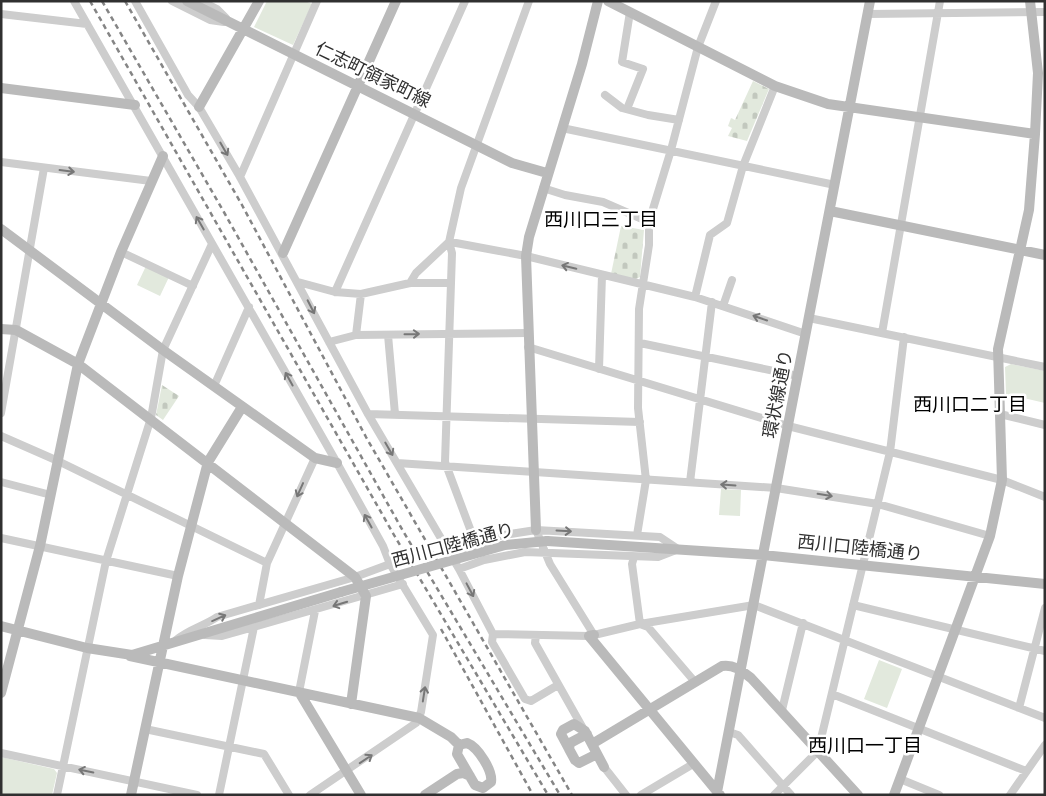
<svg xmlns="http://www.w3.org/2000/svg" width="1046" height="796" viewBox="0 0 1046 796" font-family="'PT Sans','Noto Sans JP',sans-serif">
	<defs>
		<pattern id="cemetery-stones" width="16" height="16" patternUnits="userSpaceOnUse" patternTransform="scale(1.25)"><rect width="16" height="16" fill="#e2e9dd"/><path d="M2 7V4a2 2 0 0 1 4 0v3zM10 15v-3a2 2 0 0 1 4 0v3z" fill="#c2c8be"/></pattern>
	</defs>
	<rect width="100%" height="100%" fill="#fff"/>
	<path fill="#e2e9dd" d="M267 1H305L312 4 293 45 254 27Z
		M146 266 169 277 160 296 137 285Z
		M1011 364 1045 371V403L1006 394 1005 367Z
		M721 489 741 490 740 516 719 515Z
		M879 660 902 669 887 708 864 699Z
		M1 757 54 769 57 773 52 795H1Z"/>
	<path fill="url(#cemetery-stones)" d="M753 81 769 89 747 141 728 136 732 128 728 126 731 118 735 120Z
		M621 226 644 230 640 277 634 280 611 274Z
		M162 385 179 396 163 420 156 415Z"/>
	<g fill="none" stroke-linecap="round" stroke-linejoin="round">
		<path stroke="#cdcdcd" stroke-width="8" d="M74 1 337 463 383 546 390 564 433 635 421 712 416 723 310 795
			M135 1 188 95 199 107 240 177 368 414 459 569 493 634 589 636
			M172 1 210 20 224 22
			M201 1 217 9 226 18
			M1 14 87 24
			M868 14 1045 12
			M605 95 622 108 648 115 679 120
			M627 109 643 69 622 62 630 12
			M562 128 835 185
			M1 162 151 181
			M240 177 317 1
			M543 188 565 195 603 202 649 222
			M121 252 193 286
			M298 282 335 292 361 294 410 283H450
			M410 283 416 273 449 242 456 243 526 256 695 297 806 334
			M335 292 465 1
			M695 297 710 235 727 223 743 166 775 86
			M723 306 732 280
			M809 318 1045 367
			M882 333 940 1
			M356 335 361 294
			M388 335 395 414
			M329 342 356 335 528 333
			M640 343 798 376
			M528 347 788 426 1002 480 1045 497
			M599 369 602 275
			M214 386 249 307
			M1 413 44 168
			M368 414 640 422
			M1000 414 1045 425
			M1 436 58 461 267 563
			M397 463 776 488 878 504 990 536
			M1 482 51 495
			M690 482 712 302
			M536 530 550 564 594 635 640 624 754 605 1045 718
			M637 535 646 480 638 408 639 309 649 245V222L671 150 698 47 716 1
			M1 538 178 576
			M475 542 445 462 452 253 449 242 461 188 529 1
			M447 550 504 535 536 530 660 537 678 549
			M634 557 632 564 640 624 648 627 695 682
			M459 569 484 560 525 552 658 557 676 550
			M259 605 267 563 315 458
			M853 605 1045 651
			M493 634 492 642 525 699 531 701 558 685
			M205 635 222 636 403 584
			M536 635 535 643 584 730
			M176 640C189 629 204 626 217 617L355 577 390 564
			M299 692 315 611
			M832 694 1026 771
			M1019 708 1045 608
			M782 710 803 623
			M145 729 264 754 289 795
			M729 732 738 735 791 795
			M1 753 197 795
			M604 767 626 795
			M900 779 939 795
			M57 795 106 561 151 418 163 350 212 244
			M219 795 254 627
			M641 795 693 764
			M774 795 818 751 890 452 904 337
			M1010 795 1045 745"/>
		<path stroke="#bababa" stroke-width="10" d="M187 1 512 163 547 173
			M608 1 775 86 828 104 1035 134
			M1 88 135 105
			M199 107 259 1
			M830 211 1045 255
			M1 229 163 350 315 458 337 463
			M283 253 396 1
			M1 329 16 330 78 364 355 577 366 596 351 704
			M536 530 526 256 529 237 582 64 598 1
			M547 541 763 555 1045 584
			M1 626 87 648 132 655 341 592
			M594 635 589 636 720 795
			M130 656 419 718 451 737 459 745
			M299 692 361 795
			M1 693 40 546 78 364 121 252 163 156
			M587 734 570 743 569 749 575 760 579 763 597 754
			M467 743C478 747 493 771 491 782L483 788 475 785 457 754 459 745Z
			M592 744 722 666C734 664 742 671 751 678L858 795
			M569 749 561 734 563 730 574 724 585 731 604 767
			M717 792 870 1
			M131 795 178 576 208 462 242 407
			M425 795 457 774 463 773 470 776
			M894 795 990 536 1002 480 998 349 1029 210 1035 134 1038 73 1030 1"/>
		<path stroke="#858585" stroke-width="2.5" stroke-dasharray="5 4" stroke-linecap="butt" d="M90 1 394 535 548 795
			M102 1 225 214 403 531 560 795
			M125 1 242 205 366 437 572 795
			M441 629 533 795"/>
		<path stroke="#bababa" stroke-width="10" d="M341 592 505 545 547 541"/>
	</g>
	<defs><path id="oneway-shaft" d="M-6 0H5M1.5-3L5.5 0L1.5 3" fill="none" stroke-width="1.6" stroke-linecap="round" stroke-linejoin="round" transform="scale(1.25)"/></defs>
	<g stroke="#777">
		<use href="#oneway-shaft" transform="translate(224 149) rotate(60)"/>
		<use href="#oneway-shaft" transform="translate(67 171) rotate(7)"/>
		<use href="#oneway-shaft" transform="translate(200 223) rotate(-120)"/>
		<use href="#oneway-shaft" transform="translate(569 267) rotate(-167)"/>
		<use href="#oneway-shaft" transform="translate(311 307) rotate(63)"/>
		<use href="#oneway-shaft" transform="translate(760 318) rotate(-161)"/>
		<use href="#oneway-shaft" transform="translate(412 334) rotate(-1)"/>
		<use href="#oneway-shaft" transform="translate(289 379) rotate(-119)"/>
		<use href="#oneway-shaft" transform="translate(389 449) rotate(60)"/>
		<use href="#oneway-shaft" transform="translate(728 485) rotate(-176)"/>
		<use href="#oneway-shaft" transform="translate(300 490) rotate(114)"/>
		<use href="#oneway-shaft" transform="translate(825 495) rotate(9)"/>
		<use href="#oneway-shaft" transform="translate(368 521) rotate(-119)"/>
		<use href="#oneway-shaft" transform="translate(564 531) rotate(3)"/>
		<use href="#oneway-shaft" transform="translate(470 590) rotate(62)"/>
		<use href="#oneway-shaft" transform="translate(340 604) rotate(163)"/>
		<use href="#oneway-shaft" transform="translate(219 618) rotate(-24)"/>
		<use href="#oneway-shaft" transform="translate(424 694) rotate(-81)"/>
		<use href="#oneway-shaft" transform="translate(366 759) rotate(-34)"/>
		<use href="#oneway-shaft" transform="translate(86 771) rotate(-168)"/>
	</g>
	<g text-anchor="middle" stroke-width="5" stroke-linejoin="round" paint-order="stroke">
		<g font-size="18" fill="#303030" stroke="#fff">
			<text transform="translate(373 75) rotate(26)" y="6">仁志町領家町線</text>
			<text transform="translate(778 394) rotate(-79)" y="6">環状線通り</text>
			<text transform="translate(453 545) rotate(-15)" y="6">西川口陸橋通り</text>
			<text transform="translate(860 548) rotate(6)" y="6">西川口陸橋通り</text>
		</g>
		<g font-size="19" fill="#000" stroke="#fff">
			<text x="601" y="226">西川口三丁目</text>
			<text x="970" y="411">西川口二丁目</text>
			<text x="865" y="752">西川口一丁目</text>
		</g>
	</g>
	<rect width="1046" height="796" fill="none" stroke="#303030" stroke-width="5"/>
</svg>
